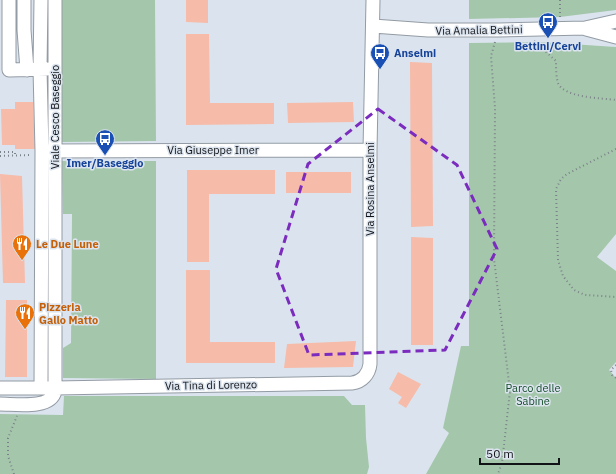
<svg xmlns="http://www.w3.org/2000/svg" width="616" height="474" viewBox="0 0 616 474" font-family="'IBM Plex Sans',sans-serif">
	<rect width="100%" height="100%" fill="#dbe4ee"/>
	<path fill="#a4c7ab" d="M61 0H155L156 141 62 142Z
		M469 0H616V10L560 17 469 19Z
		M541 42 616 47V234L597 257 616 271V362L609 370 616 378V474H426L449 433 443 428 461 346H469V43Z
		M62 161H156V379L63 378V348L71 343 72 214H63Z
		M64 396H344L352 405H365L366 438 369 467 367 474H0V414L63 415Z"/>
	<path fill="#f6bba9" d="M186 0H208V23L186 22Z
		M186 34H209L210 103H274V124L186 125Z
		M410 62 432 63 433 226 411 227Z
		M15 102H33L35 149H15V145H2L1 109H15Z
		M353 102 354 122 288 123 287 103Z
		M187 170H275V194H209V262H187Z
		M286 172H351V193H286Z
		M0 174 22 176 25 283H3Z
		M411 237 433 238V345H411Z
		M186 270H210V342H275V363H186Z
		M6 300H27V377H5Z
		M356 341 353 367 284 368 287 344Z
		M398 372 421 384 406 408 398 403 402 397 389 389Z"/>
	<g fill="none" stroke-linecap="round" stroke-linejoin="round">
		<defs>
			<path id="minor" d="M9 0V70L47 69
				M24 0V30L27 70
				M41 0 40 69 42 151 41 388
				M373 26 428 30H499L585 28 616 21
				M586 29 616 37
				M48 151 370 150
				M0 388H55L352 383C362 382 369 374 370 364V150L373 0
				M0 404C15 404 51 410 55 391V0"/>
		</defs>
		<use href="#minor" stroke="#939ba4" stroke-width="15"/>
		<path stroke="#7c8289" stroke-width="2" stroke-dasharray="1 3" stroke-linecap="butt" d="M560 0V17
			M534 41 556 61C556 68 556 76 558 83 564 98 602 98 616 100
			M495 42 491 56 495 108 494 259 510 391 502 463 498 474
			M616 149 567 174 561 179 556 189 558 260 563 276 574 290 585 295 616 297
			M0 152H15V156
			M0 156 31 155
			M616 365 611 370 612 375 616 378
			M14 474 8 456V438L17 416"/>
		<use href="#minor" stroke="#fff" stroke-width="13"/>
	</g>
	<path fill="none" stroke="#7b2cbf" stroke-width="3" stroke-dasharray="8 5" stroke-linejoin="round" d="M378 109 457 165 497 249 445 350 309 355 276 269 308 164Z"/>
	<defs>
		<symbol id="bus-pin" viewBox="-11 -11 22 30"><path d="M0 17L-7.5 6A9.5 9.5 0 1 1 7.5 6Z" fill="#1a4fb4" stroke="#dbe4ee"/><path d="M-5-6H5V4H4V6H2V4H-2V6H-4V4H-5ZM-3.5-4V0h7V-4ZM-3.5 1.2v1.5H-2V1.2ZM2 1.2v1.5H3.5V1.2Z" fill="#fff"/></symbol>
		<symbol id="restaurant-pin" viewBox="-11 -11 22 30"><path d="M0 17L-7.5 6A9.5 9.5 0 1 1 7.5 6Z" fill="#e8710a" stroke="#dbe4ee"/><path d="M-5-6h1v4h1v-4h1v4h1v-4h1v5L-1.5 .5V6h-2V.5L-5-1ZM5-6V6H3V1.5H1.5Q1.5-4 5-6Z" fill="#fff"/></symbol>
	</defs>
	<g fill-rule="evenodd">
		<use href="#bus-pin" x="537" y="11" width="22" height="30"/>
		<use href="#bus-pin" x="369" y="42" width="22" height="30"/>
		<use href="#bus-pin" x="94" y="128" width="22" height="30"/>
		<use href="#restaurant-pin" x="11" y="233" width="22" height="30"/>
		<use href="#restaurant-pin" x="14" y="302" width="22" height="30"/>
	</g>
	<g text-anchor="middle" stroke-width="3" stroke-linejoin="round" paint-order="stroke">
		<g font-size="11" fill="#111317" stroke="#dbe4ee">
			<text transform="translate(479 30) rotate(-1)" y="4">Via Amalia Bettini</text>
			<text transform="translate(55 117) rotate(-90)" y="4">Viale Cesco Baseggio</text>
			<text x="213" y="154">Via Giuseppe Imer</text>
			<text transform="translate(370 189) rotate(-90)" y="4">Via Rosina Anselmi</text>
			<text transform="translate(211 385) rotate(-1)" y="4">Via Tina di Lorenzo</text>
		</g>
		<g font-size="11" font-weight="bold" fill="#164399" stroke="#dbe4ee">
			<text x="548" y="50">Bettini/Cervi</text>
			<text x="394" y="57" text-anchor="start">Anselmi</text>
			<text x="105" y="167">Imer/Baseggio</text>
		</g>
		<g font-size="11" font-weight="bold" fill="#c56008" stroke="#dbe4ee" text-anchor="start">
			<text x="36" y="248">Le Due Lune</text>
			<text x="39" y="311">Pizzeria<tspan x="39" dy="13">Gallo Matto</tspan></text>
		</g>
		<g font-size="11" fill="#134a27" stroke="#dbe4ee">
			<text x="533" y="392">Parco delle<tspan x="533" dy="13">Sabine</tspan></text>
		</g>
	</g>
	<path d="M480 458v6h79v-6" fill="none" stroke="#111317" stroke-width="2"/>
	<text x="486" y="458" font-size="12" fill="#111317" stroke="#dbe4ee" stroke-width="3" paint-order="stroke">50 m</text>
</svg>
